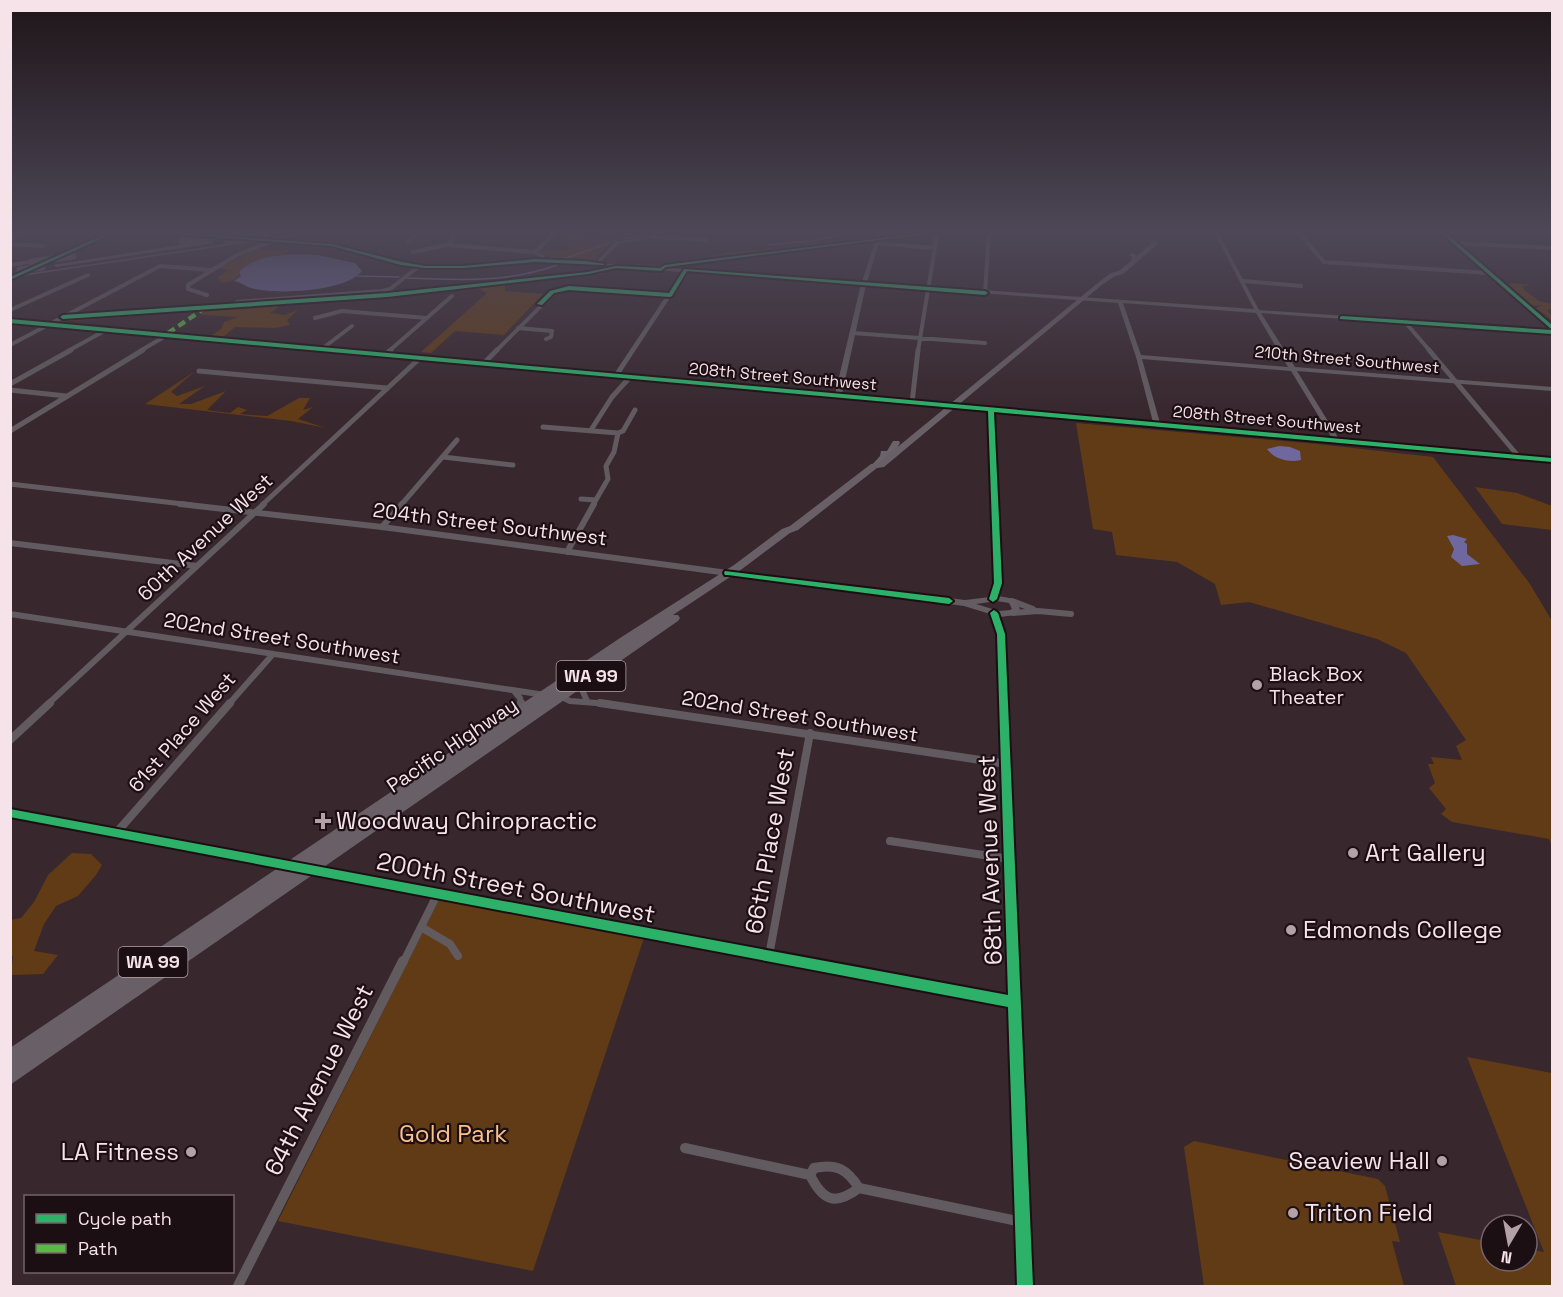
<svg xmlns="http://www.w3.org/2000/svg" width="1563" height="1297" viewBox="0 0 1563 1297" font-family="'Space Grotesk',sans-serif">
	<rect width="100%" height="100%" fill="#38272d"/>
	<path fill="#613b16" d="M562 232H580L575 235 616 241 608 243 609 244 593 262 552 259 539 251 567 250 570 239 558 235Z
		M917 232H968L664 267 632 264 662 265 713 260 710 255Z
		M256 250H289L285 255C268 258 253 261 239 272V276L234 280 222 283 217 278 228 270 219 268Z
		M614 266 616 267 610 268 603 274 505 285V291L543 294 504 335 455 331 431 353 421 352 487 293 479 289 280 306 270 313 284 315 298 310 287 320 290 325 275 328 235 327 223 337 211 336 221 329 224 322 238 317 201 315 204 311 59 322 78 312 337 298 600 269Z
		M1511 283 1533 285 1522 286 1525 289H1523L1539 301 1552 304V308L1547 310 1552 316V320L1536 308 1543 305 1533 306 1508 285Z
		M194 372 171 392 177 396 205 386 179 404H191L226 391 207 410 230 413 238 407 247 410 240 414 267 416 299 398H310L303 410 313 407 298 419 326 428 291 421 145 404Z
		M1076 423 1318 444 1433 457 1530 584 1552 621V846L1549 839 1452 822 1441 814 1446 809 1429 788 1435 783 1428 764H1434L1431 757 1462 760 1456 746 1466 740 1406 653 1377 639 1249 602 1221 605 1215 584 1177 562 1116 555 1112 532 1093 529Z
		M1475 487 1517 493 1552 506V530L1502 524Z
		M72 853 91 854 102 865 96 875 78 896 56 906 44 924 34 951 58 955 43 974 11 975 13 956 11 955V920L21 918 34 902 48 875Z
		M440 898 645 935 533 1271 278 1221Z
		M1467 1057 1552 1073V1286H1456L1438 1232 1491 1242V1261H1527V1249L1544 1252Z
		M1194 1141 1378 1179 1385 1186 1400 1242 1392 1241 1404 1286H1204L1184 1147Z"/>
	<path fill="#6e689f" d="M318 255 355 263 362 271C346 292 275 295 251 288 245 286 241 282 234 281L241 276 239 272C257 253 293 254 318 255Z
		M1279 446 1290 447 1300 451 1301 460C1289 463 1274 459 1267 449Z
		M1453 535 1467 539 1464 542 1467 544V554L1480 564 1462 566 1451 557 1454 549 1447 536Z"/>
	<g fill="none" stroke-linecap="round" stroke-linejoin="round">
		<path stroke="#6e689f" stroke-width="1.5" d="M622 239 645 236
			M768 245 811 241 859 232
			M564 259 617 240
			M357 276 399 277
			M406 278C457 280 508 283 557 265"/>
		<path stroke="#615b5f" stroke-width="4" d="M1299 233 1324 262 1488 273
			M192 235 200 232
			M652 237 706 240
			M10 238 25 232
			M408 241 420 232
			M877 243 934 248
			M1454 243 1552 248
			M10 244 43 246
			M446 245 535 252
			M413 252 446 245 453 240V232
			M543 260V257L535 252 556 232
			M1243 281 1301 286
			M985 293 989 232
			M207 295 188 289V285L237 255 273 241
			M237 302 382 291 390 289 418 267
			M10 310 88 275
			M315 318 342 311 427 318
			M1405 322 1430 351
			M518 328 552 331 551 337 546 339
			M853 333 985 343
			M10 345 160 266 211 270
			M323 348 352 326
			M68 351 108 329
			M140 351 169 334
			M389 351 452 296
			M496 351 556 291 578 287 670 295
			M918 351 937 235"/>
		<path stroke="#615b5f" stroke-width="5" d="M1429 350 1519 457
			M386 354 391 350
			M485 362 497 350
			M199 371 387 388
			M10 384 71 350
			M10 390 66 396
			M912 403 918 350
			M543 427 618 433
			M591 430 612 397 631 376
			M10 431 143 350
			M618 433 623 431 635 410
			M443 457 513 465
			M10 484 192 505
			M581 499 596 500
			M262 505 421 357
			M401 505 457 440
			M593 505 608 479 606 466 614 452 618 433"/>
		<path stroke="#615b5f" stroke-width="6" d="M180 504 382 527 728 573
			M382 527 402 504
			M10 543 197 566
			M567 552 594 504
			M1012 601 1033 609
			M1013 613 1038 611 1071 614
			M10 614 545 695
			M583 683V692L587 701
			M514 691 520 698 521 704
			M562 697 570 701 610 704
			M48 704 264 504
			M229 704 273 654"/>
		<path stroke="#615b5f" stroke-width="8" d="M600 703 1007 764
			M520 712 521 703
			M10 740 50 703
			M117 832 230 703
			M890 841 1010 859
			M421 927 450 944 458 956
			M769 956 810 733
			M403 963 438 893"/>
		<path stroke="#615b5f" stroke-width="10" d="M685 1148 810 1175
			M810 1175 814 1168C836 1163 847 1169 859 1188L1022 1222
			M810 1175C823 1201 835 1206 859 1188
			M238 1286 403 961"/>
		<path fill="#635d62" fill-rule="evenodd" d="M110 232H116L58 259 54 258Z
			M143 232H168L208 236 206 237Z
			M654 232H659L654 238 618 244 600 263 862 282 878 232H882L867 282 1254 309 1214 232H1218L1259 310 1552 330V334L1261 313 1295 367 1552 387V391L1297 371 1339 439 1552 458V462L994 412 1002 583 998 596 1015 599 1020 609 1016 615 1000 617 1005 634 1033 1286H1017L1008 1007 10 817V809L1008 995 997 634 990 614 964 606 728 575 724 573 728 571 965 600 990 597 994 583 988 411 10 323V319L614 374 682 272 552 262 455 269 418 268 398 265 350 249 243 240 241 239 243 238 350 247 401 263 418 266 455 267 552 260 595 263 615 242 651 236ZM687 272 861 284 835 394 620 374ZM866 285 1118 303 1136 357 1153 422 842 394ZM1123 303 1256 313 1288 367 1141 355ZM1142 359 1291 371 1332 438 1160 423ZM997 601 1009 603 1012 609 1010 610 999 611 976 604Z
			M1279 232H1303L1328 235 1326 236Z
			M1440 232H1445L1552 325V329L1550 328Z
			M34 267 38 268 10 280V277Z"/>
		<path fill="#6a6469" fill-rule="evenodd" d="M1132 253 1138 256 1136 262 1131 261 1132 257 1129 255Z
			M893 441H899L900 443 894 453 896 456 895 458H892L888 456 878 468H872L871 466 880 456 881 451H887Z"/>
		<path fill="#686066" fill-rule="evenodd" d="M271 232H286L264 237 261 235Z
			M212 240 214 243 56 267 53 265Z
			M1151 240H1155L1159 243 1123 274 1115 276 1103 284 884 467 877 468 798 530 790 533 742 569 673 615H678L680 618 678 621 10 1085V1048L620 638 734 565 782 529 790 526 871 464 878 463 1099 282 1111 273 1119 271 1152 243Z
			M32 260 35 262 34 263 10 267V263Z"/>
		<path stroke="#6a6267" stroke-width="1.5" d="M10 277 313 232"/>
		<path stroke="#686066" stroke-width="7" d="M228 240 264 235
			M182 241 235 233
			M32 262 73 256
			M20 270 42 267"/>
		<path stroke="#58b947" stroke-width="4.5" stroke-dasharray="8 4.5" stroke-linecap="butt" d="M168 333 205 308"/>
		<defs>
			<path id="cycleway" d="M110 232H116L10 280V277Z
				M143 232H166L332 244 402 262 425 266H463L535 259 584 261 605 264 603 265 535 262 463 268H425L401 265 332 246Z
				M929 232H943L666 267 661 271 616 268 588 274 387 297 63 319 60 317 63 315 387 293 588 272 616 266 660 268 665 265Z
				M1440 232H1445L1552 325V329L1550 328Z
				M684 269 985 291 988 293 985 295 687 271 672 296 670 297 569 290 554 293 542 305 537 304 550 291 569 286 669 293Z
				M1342 316 1552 330V334L1340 319V317Z
				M10 319 1552 458V462L994 412 1002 583 997 599 993 602 989 599 994 583 988 411 10 323Z
				M725 571 949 598 953 601 949 604 728 575H725L724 573Z
				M994 610 998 613 1005 634 1033 1286H1017L1008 1007 10 817V809L1008 995 997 634 990 613Z"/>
		</defs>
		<use href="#cycleway" stroke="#1c0f14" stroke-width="4"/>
		<use href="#cycleway" fill="#2db169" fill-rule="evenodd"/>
	</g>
	<linearGradient id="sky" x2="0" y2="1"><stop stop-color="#1f1519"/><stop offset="0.56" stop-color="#4d4757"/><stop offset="1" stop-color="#4d4757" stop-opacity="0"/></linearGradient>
	<rect width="1563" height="414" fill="url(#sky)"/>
	<g fill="#b4a1a7" stroke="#1c0f14" stroke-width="2">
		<circle cx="1257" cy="685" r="6"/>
		<path d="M320 812h6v6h6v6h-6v6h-6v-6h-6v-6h6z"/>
		<circle cx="1353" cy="853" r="6"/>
		<circle cx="1291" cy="930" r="6"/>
		<circle cx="191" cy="1152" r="6"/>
		<circle cx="1442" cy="1161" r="6"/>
		<circle cx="1293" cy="1213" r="6"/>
	</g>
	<g text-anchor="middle" stroke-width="4.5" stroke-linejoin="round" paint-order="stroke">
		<g font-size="16" fill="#f6e2e9" stroke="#1c0f14">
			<text transform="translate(1347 359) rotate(5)" y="6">210th Street Southwest</text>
			<text transform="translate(783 376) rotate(5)" y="6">208th Street Southwest</text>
			<text transform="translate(1267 419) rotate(5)" y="6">208th Street Southwest</text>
		</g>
		<g fill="#1c0f14" stroke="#b5a3a9" stroke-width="1.5">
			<rect x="556.5" y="661" width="69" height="30" rx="4.5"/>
			<rect x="118.5" y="947" width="69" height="30" rx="4.5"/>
		</g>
		<g font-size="18" font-weight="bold" fill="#f6e2e9">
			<text x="591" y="682">WA 99</text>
			<text x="153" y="968">WA 99</text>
		</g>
		<g font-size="20" fill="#f6e2e9" stroke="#1c0f14">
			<text transform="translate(490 524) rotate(7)" y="7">204th Street Southwest</text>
			<text transform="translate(205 537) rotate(-43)" y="7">60th Avenue West</text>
			<text transform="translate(282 638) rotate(9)" y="7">202nd Street Southwest</text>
			<text transform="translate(800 716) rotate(9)" y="7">202nd Street Southwest</text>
			<text transform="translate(182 732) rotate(-49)" y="7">61st Place West</text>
			<text transform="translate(452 745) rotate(-34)" y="7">Pacific Highway</text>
		</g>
		<g font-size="20" fill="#f6e2e9" stroke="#1c0f14" text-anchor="start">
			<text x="1269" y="681">Black Box<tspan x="1269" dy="23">Theater</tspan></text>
		</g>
		<g font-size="24" fill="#f6e2e9" stroke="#1c0f14" text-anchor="start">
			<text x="336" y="829">Woodway Chiropractic</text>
			<text x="1365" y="861">Art Gallery</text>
			<text x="1303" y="938">Edmonds College</text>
			<text x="179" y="1160" text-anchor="end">LA Fitness</text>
			<text x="1430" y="1169" text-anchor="end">Seaview Hall</text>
			<text x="1305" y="1221">Triton Field</text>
		</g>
		<g font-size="24" fill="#f6e2e9" stroke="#1c0f14">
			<text transform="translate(770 841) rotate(-80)" y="8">66th Place West</text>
			<text transform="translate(990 860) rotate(-92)" y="8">68th Avenue West</text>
			<text transform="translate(516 888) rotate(11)" y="8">200th Street Southwest</text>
			<text transform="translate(319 1080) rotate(-63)" y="8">64th Avenue West</text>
		</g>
		<g font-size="24" fill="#fcc08b" stroke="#1c0f14">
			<text x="453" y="1142">Gold Park</text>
		</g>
	</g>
	<rect width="1563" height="1297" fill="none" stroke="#f6e2e9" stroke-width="24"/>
	<rect x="24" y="1195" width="210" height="78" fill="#1c0f14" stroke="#736369" stroke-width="1.5"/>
	<rect x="36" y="1214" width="30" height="9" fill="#2db169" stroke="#736369" stroke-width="1.5"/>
	<text x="78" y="1225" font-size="18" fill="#f6e2e9">Cycle path</text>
	<rect x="36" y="1244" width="30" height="9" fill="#58b947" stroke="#736369" stroke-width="1.5"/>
	<text x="78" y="1255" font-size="18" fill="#f6e2e9">Path</text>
	<g transform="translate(1509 1243) rotate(190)"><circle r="28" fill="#1c0f14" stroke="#736369" stroke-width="1.5"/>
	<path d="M0-4.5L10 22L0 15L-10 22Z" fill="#b4a1a7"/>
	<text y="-9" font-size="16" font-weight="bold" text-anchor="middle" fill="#f6e2e9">N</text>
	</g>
</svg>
